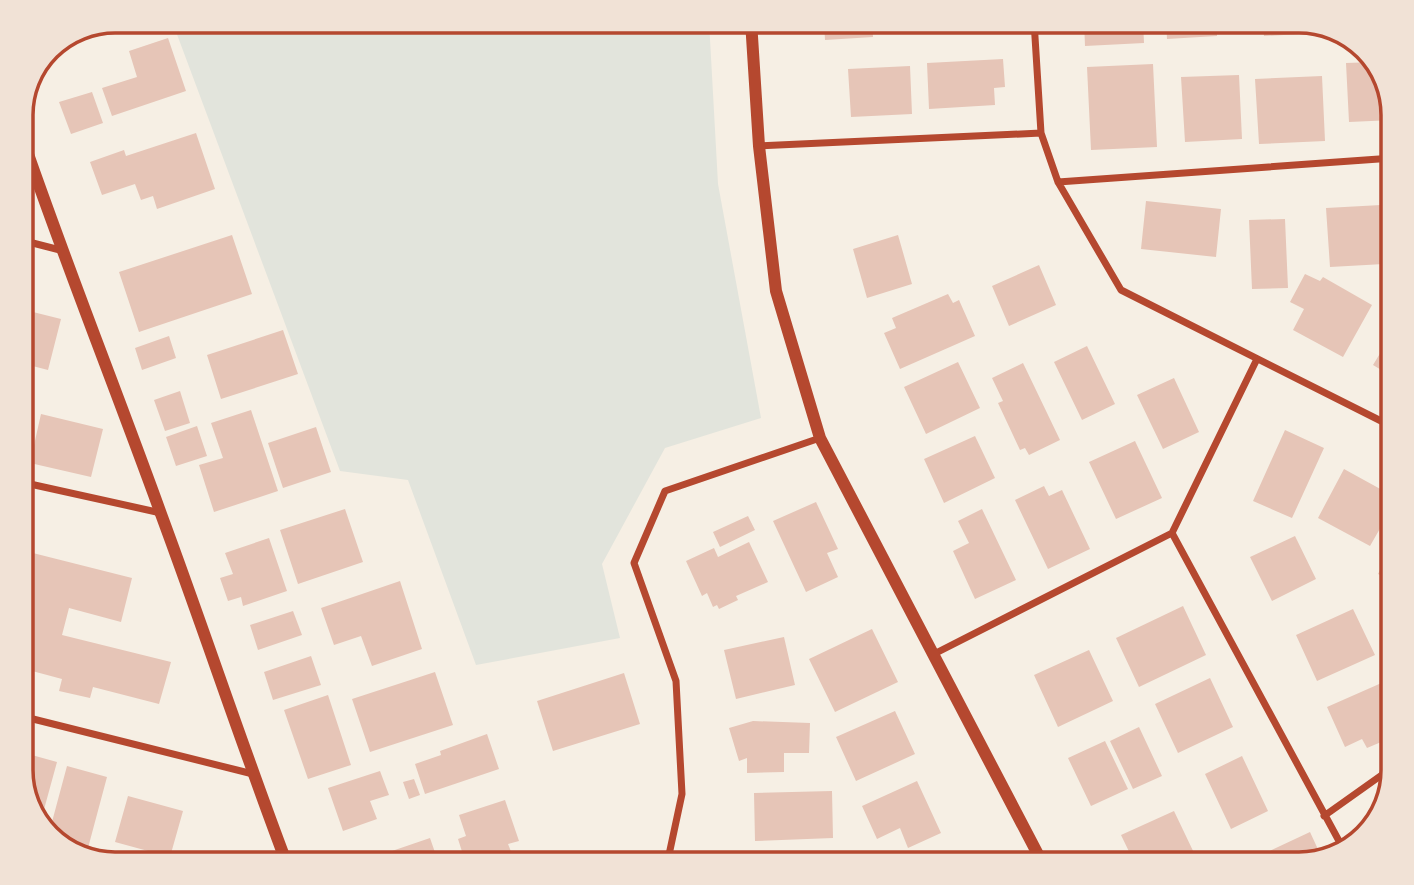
<svg xmlns="http://www.w3.org/2000/svg" width="1414" height="885" viewBox="0 0 1414 885" font-family="'Crimson Pro',serif">
	<rect width="100%" height="100%" fill="#f6efe4"/>
	<path fill="#e2e4dc" d="M172 21H709L718 184 761 418 665 448 602 564 620 638 476 665 408 480 340 471Z
		M873 851 880 864H697L700 853Z"/>
	<path fill="#e6c5b7" d="M824 21H872L873 37 825 40Z
		M876 21H915L916 32 877 34Z
		M1084 21H1143L1144 43 1085 46Z
		M1166 21H1217V36L1167 39Z
		M1246 21H1299L1320 27V33L1264 36 1263 29 1247 30Z
		M168 38 186 91 112 116 102 88 137 77 129 51Z
		M1003 59 1005 87 994 88 995 105 929 109 927 63Z
		M1375 62 1380 68 1393 109V120L1349 122 1346 63Z
		M1153 64 1157 147 1091 150 1087 67Z
		M910 66 912 114 851 117 848 69Z
		M1239 75 1242 139 1185 142 1181 77Z
		M1322 76 1325 141 1259 144 1255 79Z
		M92 92 103 123 71 134 59 102Z
		M196 133 215 189 157 209 153 196 141 200 135 184 102 195 90 162 124 150 126 156Z
		M1146 201 1221 209 1216 257 1141 249Z
		M1381 205 1384 264 1330 267 1326 208Z
		M1285 219 1288 288 1252 289 1249 220Z
		M232 235 252 294 139 332 119 272Z
		M898 235 912 284 867 298 853 249Z
		M1039 265 1056 305 1009 326 992 286Z
		M1305 274 1320 281 1323 277 1372 305 1343 357 1293 330 1304 309 1290 302Z
		M948 294 953 303 959 300 975 336 900 369 884 333 896 328 892 318Z
		M21 309 61 319 48 370 21 363Z
		M283 330 298 374 221 399 207 355Z
		M1393 332V377L1373 365Z
		M169 336 176 358 142 370 135 348Z
		M1087 346 1115 404 1082 420 1054 362Z
		M958 362 980 408 926 434 904 387Z
		M1023 363 1060 440 1029 455 1025 448 1020 450 998 403 1003 401 992 378Z
		M1174 378 1199 432 1163 449 1137 395Z
		M180 391 190 423 165 431 154 400Z
		M251 410 278 491 214 512 199 465 223 458 211 423Z
		M41 414 103 429 91 477 30 463Z
		M197 426 207 456 176 466 166 437Z
		M316 427 331 472 283 488 268 443Z
		M1285 430 1324 448 1292 518 1253 501Z
		M975 436 995 478 944 503 924 459Z
		M1135 441 1162 498 1116 519 1089 462Z
		M1344 469 1393 496V506L1370 546 1318 518Z
		M1044 486 1049 496 1062 490 1090 549 1048 569 1015 500Z
		M816 502 838 549 827 553 838 577 806 592 773 521Z
		M345 509 363 562 298 584 280 530Z
		M982 509 1016 580 975 599 953 551 969 543 958 521Z
		M748 516 755 530 720 547 713 532Z
		M1295 536 1316 579 1272 601 1250 557Z
		M269 538 287 591 243 606 241 597 228 601 220 578 233 574 225 553Z
		M749 542 768 582 736 596 738 600 719 609 717 605 713 607 707 593 702 596 686 561 714 548 718 557Z
		M1393 545V581L1378 574Z
		M21 550 132 578 121 622 69 608 62 635 171 662 159 704 93 687 90 698 59 691 62 679 21 668Z
		M400 581 422 649 372 666 361 636 334 645 321 608Z
		M1183 606 1206 655 1139 687 1116 638Z
		M1353 609 1375 655 1317 681 1296 635Z
		M293 611 302 635 258 650 250 625Z
		M872 629 898 682 835 712 809 659Z
		M784 637 795 685 736 699 724 650Z
		M1089 650 1113 701 1058 727 1034 675Z
		M311 656 321 685 273 700 264 672Z
		M435 672 453 725 370 752 352 699Z
		M624 673 640 724 553 751 537 701Z
		M1210 678 1233 727 1178 753 1155 704Z
		M1386 681 1393 697V737L1367 748 1362 739 1345 747 1327 707Z
		M328 695 351 765 308 779 284 710Z
		M895 711 915 754 856 781 836 737Z
		M753 721 810 723 809 753H784V772L747 773V758L739 761 729 728Z
		M1139 727 1162 776 1133 789 1110 741Z
		M487 734 499 769 425 794 415 764 441 755 440 751Z
		M1105 741 1128 789 1091 806 1068 758Z
		M21 752 57 762 40 824 33 817 21 776Z
		M1242 756 1268 811 1231 829 1205 774Z
		M67 766 107 777 88 848 55 840 49 833Z
		M380 771 389 795 370 801 377 819 343 831 328 788Z
		M414 779 420 795 409 799 403 782Z
		M917 781 941 833 908 848 900 828 877 839 862 806Z
		M832 791 833 838 755 841 754 793Z
		M128 796 183 811 170 857 115 842Z
		M505 800 519 841 508 844 512 854 482 864H466L458 839 466 836 459 815Z
		M1174 811 1195 855 1176 864H1135L1121 835Z
		M1310 832 1322 858 1299 864H1242Z
		M430 838 439 864H354Z
		M991 854 996 864H970Z"/>
	<g fill="none" stroke-linecap="round" stroke-linejoin="round">
		<path stroke="#b5482f" stroke-width="7" d="M1034 21 1041 133 1058 182 1121 290 1393 427
			M759 146 1041 133
			M1058 182 1393 158
			M21 240 60 250
			M21 482 161 513
			M1172 533 1345 852
			M932 655 1172 533 1257 359
			M21 716 253 774
			M1324 816 1393 767
			M667 864 682 794 676 681 634 563 665 491 820 438"/>
		<path stroke="#b5482f" stroke-width="12" d="M751 21 759 146 776 291 820 438 1043 864
			M21 134C65 262 115 387 161 514 204 630 243 748 287 864"/>
	</g>
	<path d="M0 0H1414V885H0ZM115 33H1299A82 82 0 0 1 1381 115V770A82 82 0 0 1 1299 852H115A82 82 0 0 1 33 770V115A82 82 0 0 1 115 33Z" fill="#f1e2d6" fill-rule="evenodd"/>
	<path fill="none" stroke="#b5482f" stroke-width="3.5" d="M115 33H1299A82 82 0 0 1 1381 115V770A82 82 0 0 1 1299 852H115A82 82 0 0 1 33 770V115A82 82 0 0 1 115 33Z"/>
</svg>
